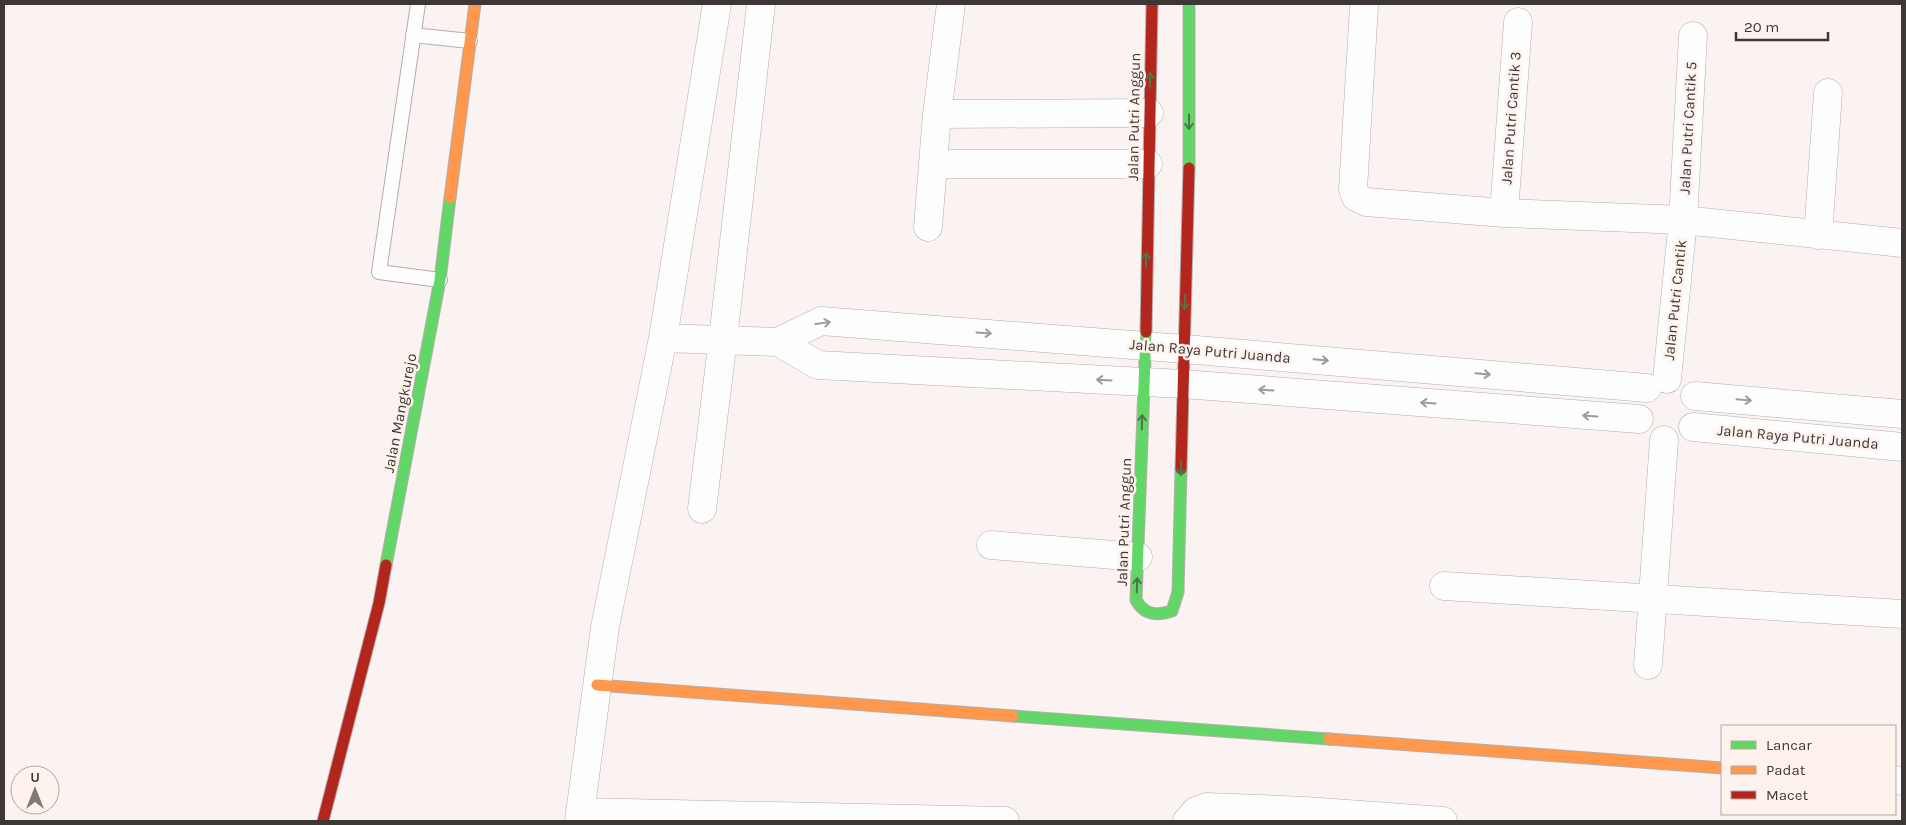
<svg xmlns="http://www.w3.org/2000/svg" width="1906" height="825" viewBox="0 0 1906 825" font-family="Karla,sans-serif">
	<rect width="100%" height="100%" fill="#faf3f1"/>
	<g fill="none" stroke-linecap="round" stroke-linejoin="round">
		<defs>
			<path id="lane" d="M418 4 379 272 440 280
				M413 35 470 41"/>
			<path id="street" d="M1364 6 1353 189 1356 197 1366 202 1504 213 1683 220 1902 243
				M937 114 1149 113
				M934 164H1148
				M1504 213 1518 22
				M928 227 937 114 951 4
				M1818 235 1828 93
				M663 338 778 342 818 365 1183 384 1639 419
				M778 342 821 321 1184 349 1647 388
				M1667 379 1683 220 1693 36
				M1695 396 1902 414
				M1693 427 1902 447
				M702 509 723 339 761 4
				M991 545 1138 557
				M1444 586 1902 614
				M1648 665 1664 440
				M1895 780 1902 781
				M580 812 1005 821
				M579 821 605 627 663 338 717 4
				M1187 821 1196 811 1207 807 1306 811 1443 821"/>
			<path id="fast" d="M1189 4V168
				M1146 332 1136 600C1144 615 1157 616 1172 611L1178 592 1181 469
				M386 565 440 280 450 198
				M1013 716 1329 739"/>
			<path id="slow" d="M450 198 475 4
				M597 685 1013 716
				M1329 739 1722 768"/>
			<path id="jam" d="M1146 332 1152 4
				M1181 469 1189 168
				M323 821 379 603 386 565"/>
		</defs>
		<use href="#lane" stroke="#b4aeac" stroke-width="16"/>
		<use href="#street" stroke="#b4aeac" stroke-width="29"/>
		<use href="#fast" stroke="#b4aeac" stroke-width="13"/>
		<use href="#slow" stroke="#b4aeac" stroke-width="13"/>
		<use href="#jam" stroke="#b4aeac" stroke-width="13"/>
		<use href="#lane" stroke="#fefdfd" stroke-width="14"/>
		<use href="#street" stroke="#fefdfd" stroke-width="28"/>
		<use href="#fast" stroke="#63d668" stroke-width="11"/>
		<use href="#slow" stroke="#ff974d" stroke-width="11"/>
		<use href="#jam" stroke="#b3261e" stroke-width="11"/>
	</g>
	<defs><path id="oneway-shaft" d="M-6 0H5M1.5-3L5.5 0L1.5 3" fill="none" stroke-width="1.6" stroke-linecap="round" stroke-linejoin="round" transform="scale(1.25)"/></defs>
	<g stroke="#4c7749">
		<use href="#oneway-shaft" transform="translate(1150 80) rotate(-89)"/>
		<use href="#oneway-shaft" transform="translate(1189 122) rotate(90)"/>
		<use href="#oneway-shaft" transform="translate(1146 260) rotate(-89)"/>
		<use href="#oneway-shaft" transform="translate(1185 302) rotate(92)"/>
		<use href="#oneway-shaft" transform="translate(1142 422) rotate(-88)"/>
		<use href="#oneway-shaft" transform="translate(1181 468) rotate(91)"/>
		<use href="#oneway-shaft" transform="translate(1137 585) rotate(-88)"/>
	</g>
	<g stroke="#9e9a99">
		<use href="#oneway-shaft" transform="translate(823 323) rotate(-8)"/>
		<use href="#oneway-shaft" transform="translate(984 333) rotate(4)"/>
		<use href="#oneway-shaft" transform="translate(1321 360) rotate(5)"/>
		<use href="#oneway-shaft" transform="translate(1483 374) rotate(5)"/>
		<use href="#oneway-shaft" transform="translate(1104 380) rotate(-177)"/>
		<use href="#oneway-shaft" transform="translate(1266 390) rotate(-176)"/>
		<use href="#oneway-shaft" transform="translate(1744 400) rotate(5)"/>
		<use href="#oneway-shaft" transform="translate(1428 403) rotate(-176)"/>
		<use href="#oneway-shaft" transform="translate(1590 416) rotate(-176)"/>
	</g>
	<g text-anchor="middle" stroke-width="5" stroke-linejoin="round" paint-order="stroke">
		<g font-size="15" fill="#3d3735" stroke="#fef2ed">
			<text transform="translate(1134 117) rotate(-89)" y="5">Jalan Putri Anggun</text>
			<text transform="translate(1511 118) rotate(-86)" y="5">Jalan Putri Cantik 3</text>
			<text transform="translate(1688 128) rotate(-87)" y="5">Jalan Putri Cantik 5</text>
			<text transform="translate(1675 300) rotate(-84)" y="5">Jalan Putri Cantik</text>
			<text transform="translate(1210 351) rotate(5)" y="5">Jalan Raya Putri Juanda</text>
			<text transform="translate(400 413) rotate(-79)" y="5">Jalan Mangkurejo</text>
			<text transform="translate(1798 437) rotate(5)" y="5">Jalan Raya Putri Juanda</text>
			<text transform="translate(1124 522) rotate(-88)" y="5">Jalan Putri Anggun</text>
		</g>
	</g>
	<rect width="1906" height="825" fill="none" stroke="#3d3735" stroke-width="10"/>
	<rect x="1721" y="725" width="175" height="90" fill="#fef2ed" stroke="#b1a7a3"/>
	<rect x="1731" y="741" width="25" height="8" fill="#63d668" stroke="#b1a7a3"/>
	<text x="1766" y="750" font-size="15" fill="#3d3735">Lancar</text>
	<rect x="1731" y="766" width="25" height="8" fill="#ff974d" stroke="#b1a7a3"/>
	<text x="1766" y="775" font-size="15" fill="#3d3735">Padat</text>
	<rect x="1731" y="791" width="25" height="8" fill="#b3261e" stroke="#b1a7a3"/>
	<text x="1766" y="800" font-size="15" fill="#3d3735">Macet</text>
	<g transform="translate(35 790)"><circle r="24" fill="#fef2ed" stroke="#b1a7a3"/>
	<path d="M0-4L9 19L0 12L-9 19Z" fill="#7f7977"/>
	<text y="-8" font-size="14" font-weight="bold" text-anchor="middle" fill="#3d3735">U</text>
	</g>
	<path d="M1736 32v8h92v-8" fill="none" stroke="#3d3735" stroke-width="2.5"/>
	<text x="1744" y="32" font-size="15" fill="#3d3735" stroke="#fef2ed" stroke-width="4" paint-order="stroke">20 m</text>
</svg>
